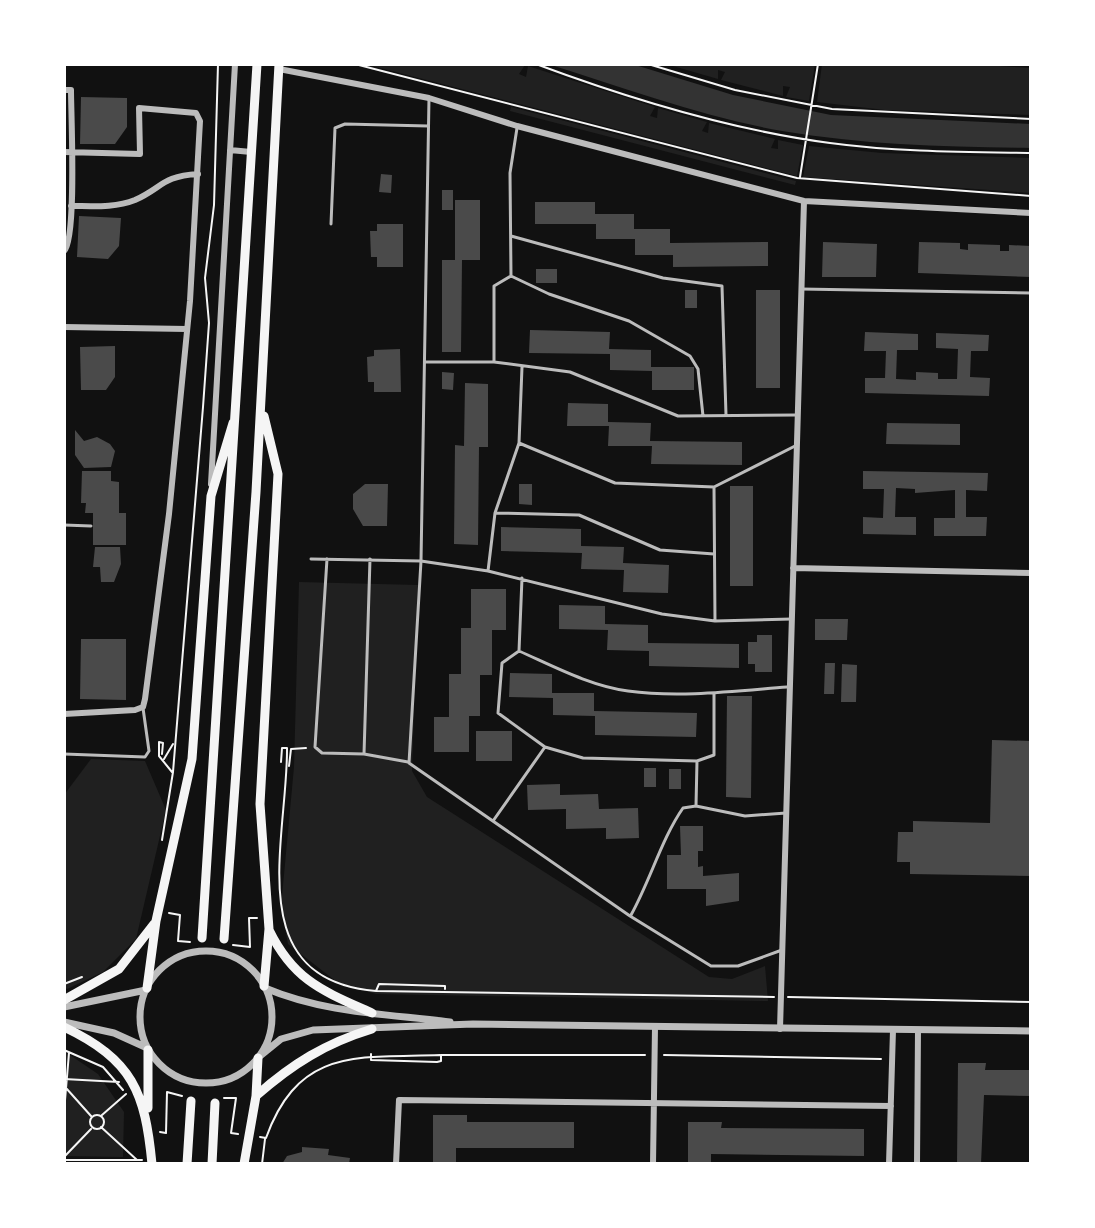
<svg xmlns="http://www.w3.org/2000/svg" width="1095" height="1228" viewBox="0 0 1095 1228" font-family="Montserrat,sans-serif">
	<rect width="100%" height="100%" fill="#111"/>
	<path fill="#202020" d="M365 64H522L525 65 519 74 526 77 528 66 655 107 650 116 657 118 658 108 707 122 702 131 708 133 709 123 775 139 771 148 778 149V140L803 145 797 176Z
		M666 64H815L809 101 786 97 790 87 783 86V96L721 80 725 72 718 70V79Z
		M822 64H970L1031 68V115L885 110 817 102Z
		M511 107 796 181 795 185 510 111Z
		M809 146 882 153 1031 158V193L803 177Z
		M299 582 418 585 412 771 427 797 709 977 732 979 765 966 768 1001 376 994 337 982 288 944 281 907 294 767Z
		M91 759 145 761 166 810 136 939 103 972 67 989 64 987V795Z
		M64 1051 98 1074 124 1112 123 1157 64 1156Z"/>
	<path fill="#333" d="M548 64H632L733 95 831 115 1031 124V148C947 147 865 145 782 131 703 117 625 88 548 64Z"/>
	<path fill="#4a4a4a" d="M81 97 127 98V127L115 144H80Z
		M381 174 392 175 391 193 379 192Z
		M442 190H453V210H442Z
		M455 200H480V260H462L461 352H442V260H455Z
		M535 202H595V214H634V229H670V243L768 242V266L673 267V255H635V239H596V224H535Z
		M79 216 121 218 119 246 108 259 77 257Z
		M377 224H403V267H377V257H371L370 231H377Z
		M823 242 877 244 876 277H822Z
		M919 242 960 243V249L968 250V244L1000 245V251H1009V245L1031 246V277L918 273Z
		M536 269H557V283H536Z
		M685 290H697V308H685Z
		M756 290H780V388H756Z
		M530 330 610 332 609 349 651 350V367H694V390H652V371L610 370V354L529 353Z
		M865 332 918 334V350H897L896 379 916 380V372L938 373V379H957L958 349 936 348V333L989 335 988 351H971L970 377 990 378 989 396 865 393V378H885L886 351H864Z
		M115 346V377L106 390H81L80 347Z
		M400 349 401 392H374V382H368L367 357 374 356V350Z
		M442 372 454 373 453 390 442 389Z
		M465 383 488 384V447H479L478 545 454 544 455 445 464 446Z
		M568 403 608 404V422L651 423 650 441 742 442V465L651 464 652 446H608L609 426H567Z
		M887 423 960 424V445L886 444Z
		M75 430 84 441 97 437 110 444 115 451 111 467 84 468 75 455Z
		M82 471H111V481L119 482V513H126V545H93V513H85L86 503H81Z
		M863 471 988 473 987 491 966 490V517H987L986 536H934V518H955V490L915 493V489L896 488 895 517H916V535L863 534V517L883 518 884 489H863Z
		M365 484H388L387 526H363L353 509V494Z
		M519 484H532V505L519 504Z
		M730 486H753V586H730Z
		M501 527 581 529V546L624 547 623 563 669 565 668 593 623 592 624 570 581 569 582 553 501 551Z
		M95 547H120L121 564 114 582H101L100 567H93Z
		M471 589H506V630H492V675H480V716H469V752H434V717H449V674H461V628H471Z
		M559 605 605 606V624L648 625V643L739 644V668L649 666V651L607 650 608 630 559 629Z
		M815 619H848L847 640H815Z
		M757 635H772V672H755V664H748V642H757Z
		M81 639H126V700L80 699Z
		M825 663H835L834 694H824Z
		M842 664 857 665 856 702H841Z
		M510 673 552 674V693H594V711L697 713 696 737 595 735V716L553 715V698L509 697Z
		M727 696H752L751 798 726 797Z
		M476 731H512V761H476Z
		M992 740 1031 741V876L910 874V862H897L898 832H913V821L990 823Z
		M644 768H656V787H644Z
		M669 769H681V789H669Z
		M560 784V795L598 794 599 809 638 808 639 838 606 839V828L566 829V809L528 810 527 785Z
		M680 826H703V851H698V867L703 866V876L739 873V901L706 906V889H667V855H681Z
		M958 1063H986L985 1070H1031V1096L984 1095 981 1164H957Z
		M433 1115H467V1122H574V1148H456V1164H433Z
		M688 1122H722L721 1128 864 1129V1156L711 1154V1164H688Z
		M302 1147 329 1149 328 1155 350 1158 349 1164H282L287 1156 302 1152Z"/>
	<g fill="none" stroke-linecap="round" stroke-linejoin="round">
		<path stroke="#f5f5f5" stroke-width="2" d="M355 64 797 178 1031 196
			M536 64C630 99 731 130 830 143 896 152 964 152 1031 153
			M648 64 735 90 832 109 1031 119
			M800 177 818 64
			M162 754 163 743 159 742V756L172 772
			M164 759 173 744
			M281 762 282 748H287C288 838 239 980 376 991L774 997
			M289 766 291 749 306 748
			M162 840 173 772 203 407 209 323 205 278 214 205 218 64
			M169 913 180 915 178 941 190 942
			M233 945 250 947 249 918H257
			M64 984 82 977
			M376 991 379 984 445 986V989
			M788 997 1031 1002
			M64 1050 103 1067 123 1090
			M371 1054V1060L437 1062 441 1061V1055H645
			M664 1055 881 1059
			M64 1079 119 1082
			M66 1088 91 1116
			M224 1098H236L231 1133 238 1134
			M64 1112 69 1053
			M102 1115 126 1094
			M90 1122a7 7 0 1 1 14 0a7 7 0 1 1-14 0Z
			M101 1127 137 1160H142
			M160 1132 166 1133 167 1092 182 1096
			M260 1137 266 1138C299 1046 360 1058 440 1055
			M64 1157 91 1129
			M64 1160H137
			M262 1164 265 1139"/>
		<path stroke="#bcbcbc" stroke-width="3" d="M429 98 421 561 409 763 630 916 711 966H738L782 950
			M331 224 335 128 345 124 428 126
			M511 236 663 278 722 286 726 415
			M511 276 549 294 629 321 690 356 698 369 703 416
			M801 289 1031 293
			M425 362H494L570 372 678 416 796 415
			M494 362V286L511 276 510 173 517 128
			M519 443 615 483 714 487
			M495 513 579 515 660 550 714 554
			M64 525 91 526
			M311 559 421 561 488 571 662 614 715 621 792 619
			M327 559 315 747 322 753 364 754
			M370 559 364 754 408 762
			M488 571 495 513 519 443 522 367
			M522 578 519 651 502 663 498 713 545 747 583 758 697 761 696 806 745 816 786 813
			M715 621 714 487 797 445
			M519 651C553 666 590 686 628 691 679 698 736 691 787 687
			M64 754 145 757 149 751 143 708
			M697 761 714 755V693
			M493 821 545 747
			M631 915C650 881 662 838 683 808L696 806"/>
		<path stroke="#bcbcbc" stroke-width="6" d="M279 69 429 98 517 126 804 201 1031 213
			M64 90H71C71 115 77 239 64 251
			M230 150 251 152
			M64 152 140 154 139 108 196 113 200 121 190 301 169 514 145 699 143 707 135 710 64 714
			M71 206C92 206 115 208 135 200 162 188 162 176 198 174
			M64 327 187 329
			M211 484 235 64
			M793 568 1031 573
			M780 1029 804 201
			M396 1164 399 1100 891 1106
			M653 1164 655 1027
			M889 1164 893 1030
			M917 1164 918 1030"/>
		<path stroke="#bcbcbc" stroke-width="7" d="M140 1017a66 66 0 1 1 132 0a66 66 0 1 1-132 0Z
			M265 988C324 1013 387 1014 450 1022
			M64 1007 146 990
			M64 1022 114 1033 145 1047
			M260 1056 281 1039 313 1030 473 1024 1031 1031"/>
		<path stroke="#f5f5f5" stroke-width="9" d="M264 416 278 474 260 804 269 929 264 986
			M269 930C294 981 323 991 372 1013
			M202 938 257 64
			M224 939 256 492 279 64
			M147 988 156 921 192 759 211 496 233 423
			M64 1000 119 969 154 924
			M64 1027C133 1060 145 1092 152 1164
			M256 1096C292 1064 326 1043 372 1029
			M148 1108V1050
			M187 1164 191 1101
			M212 1164 215 1103
			M244 1164 256 1096 258 1058"/>
	</g>
	<rect width="1095" height="1228" fill="none" stroke="#ffffff" stroke-width="132"/>
</svg>
